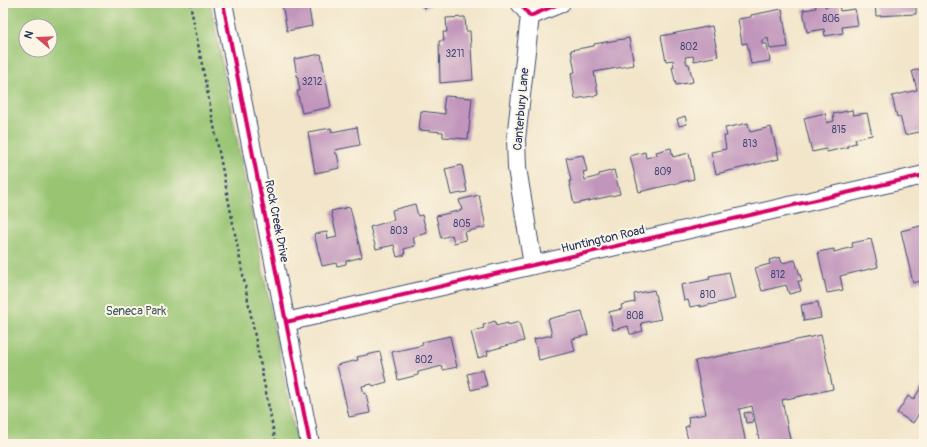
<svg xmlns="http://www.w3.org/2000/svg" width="927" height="447" viewBox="0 0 927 447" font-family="Pangolin,sans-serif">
	<rect width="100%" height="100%" fill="#fcf5e5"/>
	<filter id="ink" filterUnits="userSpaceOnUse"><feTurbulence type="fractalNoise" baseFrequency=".025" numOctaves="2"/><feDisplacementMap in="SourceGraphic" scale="8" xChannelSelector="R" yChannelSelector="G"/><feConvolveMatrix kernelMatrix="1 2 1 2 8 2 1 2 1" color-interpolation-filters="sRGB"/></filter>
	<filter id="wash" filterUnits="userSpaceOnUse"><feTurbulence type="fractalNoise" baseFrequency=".012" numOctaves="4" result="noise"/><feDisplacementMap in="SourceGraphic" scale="16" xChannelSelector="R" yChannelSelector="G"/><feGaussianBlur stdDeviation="0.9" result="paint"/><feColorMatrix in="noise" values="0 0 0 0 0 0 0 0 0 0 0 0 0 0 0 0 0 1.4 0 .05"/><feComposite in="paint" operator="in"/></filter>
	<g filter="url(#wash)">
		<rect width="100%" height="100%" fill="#f2e5c9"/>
		<path fill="#99c573" stroke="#5a7a68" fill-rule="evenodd" d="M3 3H210L297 444H3ZM26 26H50V50H26Z"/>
		<g id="blocks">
			<path fill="#c195bc" d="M282 3H323V4L307 7 308 9H309L312 26 287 31Z
				M421 3H437L424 8Z
				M815 3H825V7L839 4 840 11 855 9 858 25 842 27 843 33 825 36 824 29 807 32 803 10 816 8Z
				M875 3H916V14L876 16Z
				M782 9 788 47 770 49 768 38 762 40V44H767L770 61 751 64 747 43 742 44 738 19 751 17V15Z
				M465 17 466 31H470L473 80 440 83 439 41H444L443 32H447L446 18Z
				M712 26 718 56 694 61 693 56 685 57 687 64H689L693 82 676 85 672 67H674L673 60 666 61 661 36Z
				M629 38 634 65 594 72 598 95 575 99 571 73 575 72 571 50 594 46V44Z
				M321 54 331 107 302 113 297 91H300L294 59Z
				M924 68V131L905 135 900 116 897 117 892 96 917 90 912 71Z
				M445 96 472 98 468 139 443 137V132L419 130 421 111 445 114V110L443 109Z
				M852 110 853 115 867 113 872 135 855 139 856 143 848 145V147L827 152 826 149 812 152 804 118 825 113 827 123 834 121 833 114Z
				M685 116 687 124 679 126 677 119Z
				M748 123 750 132 771 127 779 159 716 174 711 152 726 149 724 136H727L725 128Z
				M357 127 360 145 335 150 336 154H337L340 168 315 173 308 132 331 128 332 132Z
				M671 148 673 157 689 153 694 179 639 192 630 156 645 152 646 158 657 155 656 152Z
				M583 155 587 171 583 172 585 180 599 176V174L614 170 620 194 574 204 569 181H571L566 158Z
				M462 165 467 192 451 195 445 169Z
				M479 195 486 227 464 232 466 240 454 243 452 235 441 238 436 216 462 210 459 200Z
				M415 204 418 216 422 215 427 233 413 237 415 246 404 249 405 255 397 257 394 245 376 249 370 227 394 220 392 210Z
				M350 207 362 257 346 261V264L337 266 336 263 322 266 314 234 327 232 328 239 337 237 331 211Z
				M924 225V280L913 283 901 231Z
				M871 239 878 267 840 276 843 290 827 293 818 252 834 249V252L853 247 852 243Z
				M780 257 782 263 795 260 802 281H798L801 291 789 294 786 285 762 291 755 268 770 264 769 260Z
				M729 272 735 299 700 307V305L690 307 688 300 684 301 681 285 710 279 709 276Z
				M654 290 661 319 641 323 643 331 632 334H630L628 326 613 330 609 312 622 309 621 305 635 302 634 294Z
				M818 302 821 318 804 321 801 305Z
				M582 311 588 335 572 339 575 351 539 360 534 339 552 335 548 319Z
				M495 321 496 326 508 323V325L519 322 524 341 487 351 488 355 478 358 471 332 484 328 483 325Z
				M821 335 833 389 782 400 791 444H760L752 406 739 409 746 444H689L685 427 689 426 688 417 706 414 695 361Z
				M450 336 457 367 443 370 442 366 418 372V375L398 380 392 352 423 345 422 342Z
				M380 352 387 382 373 386 372 384 362 386 364 394 366 393 370 413 349 417 337 365 358 360 357 357Z
				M483 370 487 386 471 390 467 374Z
				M924 383V412L921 410 913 423 897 413 908 396 913 400Z
				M751 412 753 422 746 423 744 413Z"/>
		</g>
	</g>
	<g filter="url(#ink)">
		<use href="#blocks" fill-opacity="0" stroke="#3b4a6e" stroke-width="1"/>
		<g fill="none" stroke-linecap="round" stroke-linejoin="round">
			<defs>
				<path id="minor" d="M223 3 310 444
					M520 3 530 16 516 139 517 168 533 265
					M530 16 561 3
					M286 322 924 175"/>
			</defs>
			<use href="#minor" stroke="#3b4a6e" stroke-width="20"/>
			<path stroke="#3b4a6e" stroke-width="2.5" stroke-dasharray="3 3" stroke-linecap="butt" d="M190 3 276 444"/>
			<use href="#minor" stroke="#fff" stroke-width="18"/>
			<defs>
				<path id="cycleway" d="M223 3 310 444
					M520 3 530 16 561 3
					M286 322 924 175"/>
			</defs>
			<use href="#cycleway" stroke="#fcf5e5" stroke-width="6"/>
			<use href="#cycleway" stroke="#d6006c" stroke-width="4"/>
		</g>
	</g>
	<g text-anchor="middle" stroke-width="4" stroke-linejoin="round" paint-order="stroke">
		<g font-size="10" fill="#444876">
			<text x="831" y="22">806</text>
			<text x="689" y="50">802</text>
			<text x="455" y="57">3211</text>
			<text x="312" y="85">3212</text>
			<text x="839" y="133">815</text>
			<text x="750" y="147">813</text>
			<text x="663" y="175">809</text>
			<text x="462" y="227">805</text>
			<text x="399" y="234">803</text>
			<text x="778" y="278">812</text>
			<text x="708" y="298">810</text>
			<text x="635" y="319">808</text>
			<text x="424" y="363">802</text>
		</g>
		<g font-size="12" fill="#1b2f5e" stroke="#fcf5e5">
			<text transform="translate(521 109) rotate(-85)" y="4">Canterbury Lane</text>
			<text transform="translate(277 221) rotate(79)" y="4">Rock Creek Drive</text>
			<text transform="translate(603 239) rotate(-13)" y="4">Huntington Road</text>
		</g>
		<g font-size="12" fill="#415c64" stroke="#fcf5e5">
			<text x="136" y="315">Seneca Park</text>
		</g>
	</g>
	<rect width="927" height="447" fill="none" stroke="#fcf5e5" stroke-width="16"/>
	<g transform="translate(38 38) rotate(289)"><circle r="19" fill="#fcf5e5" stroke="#a2a6af"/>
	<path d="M0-3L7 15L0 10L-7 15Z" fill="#d1495b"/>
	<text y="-6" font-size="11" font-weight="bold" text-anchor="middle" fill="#1b2f5e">N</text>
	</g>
</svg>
